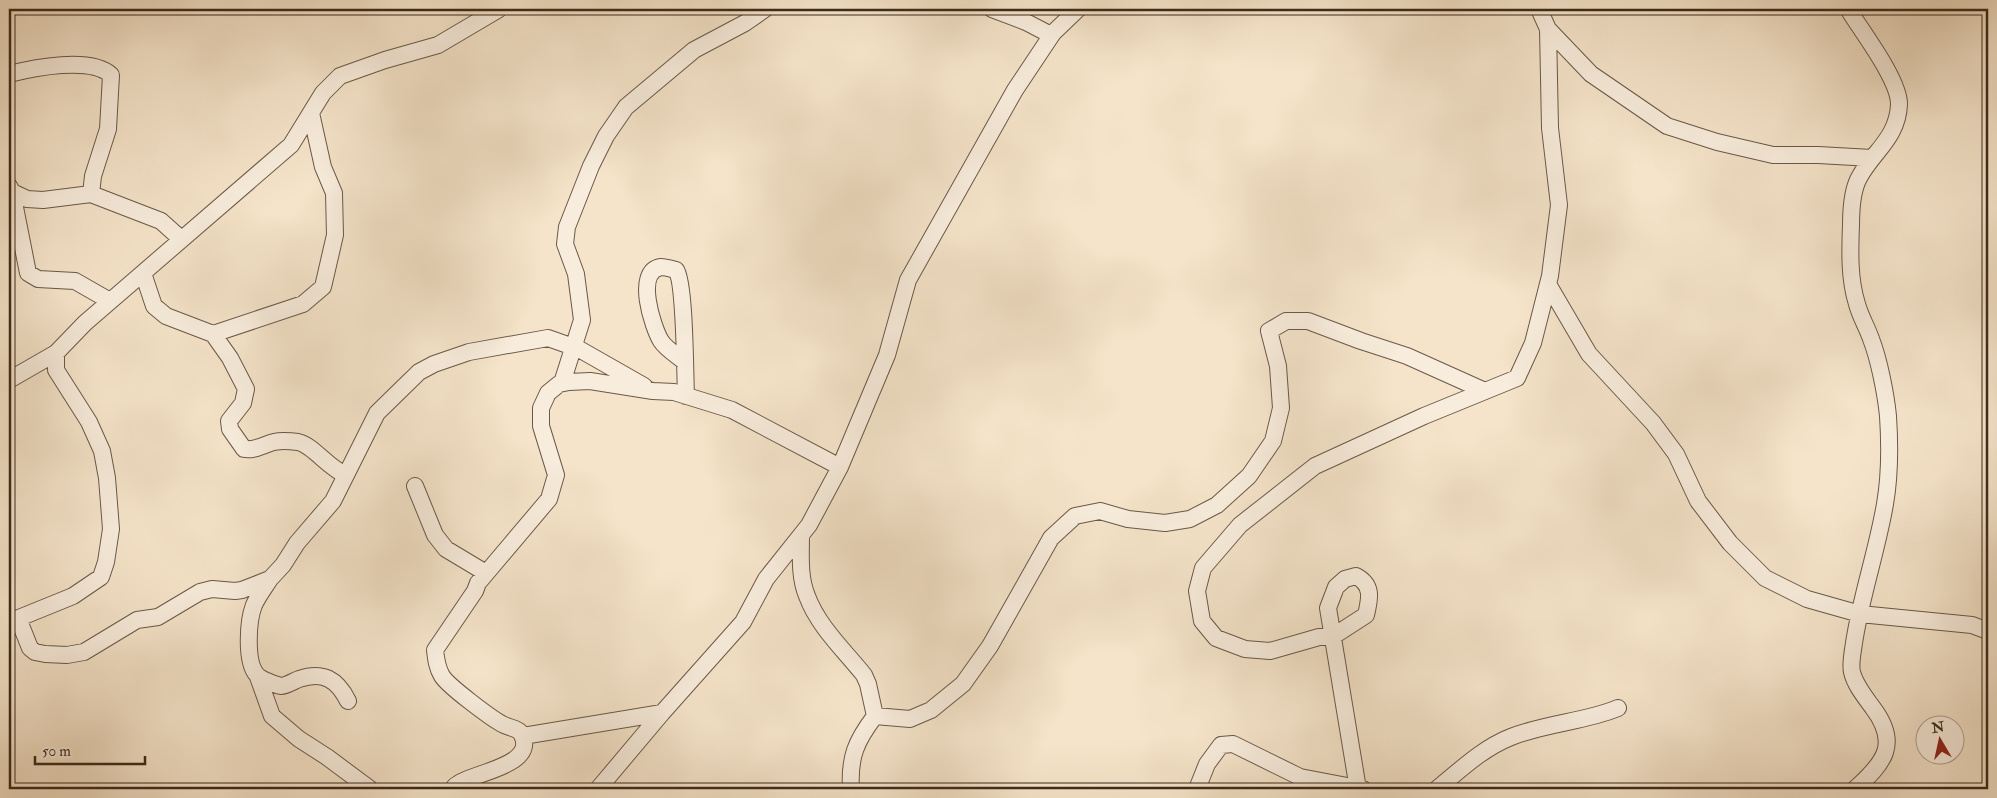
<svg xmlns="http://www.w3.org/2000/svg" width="1997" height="798" viewBox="0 0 1997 798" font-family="'IM FELL Double Pica',serif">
	<rect width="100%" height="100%" fill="#f5e4ca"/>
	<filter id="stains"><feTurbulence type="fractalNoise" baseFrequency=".004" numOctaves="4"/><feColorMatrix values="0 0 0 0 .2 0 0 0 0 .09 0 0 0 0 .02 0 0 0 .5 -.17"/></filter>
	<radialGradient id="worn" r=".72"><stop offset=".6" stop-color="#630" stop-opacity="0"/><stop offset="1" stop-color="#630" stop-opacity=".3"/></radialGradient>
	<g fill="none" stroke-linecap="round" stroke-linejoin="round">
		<defs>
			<path id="minor" d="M992 9 1026 22 1051 35
				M1850 9V12C1863 33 1899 80 1899 104 1898 137 1874 151 1860 176 1852 189 1851 210 1851 225 1850 251 1849 279 1857 304 1860 316 1867 327 1871 339 1879 359 1886 395 1888 416 1890 446 1890 475 1885 504 1877 551 1861 596 1854 643 1853 651 1850 664 1852 672 1855 685 1865 697 1873 708 1900 744 1884 763 1855 789
				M1548 29 1591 74 1667 126 1717 142 1773 155H1818L1872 158
				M9 74C33 68 91 56 111 75L108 129 93 176 91 194
				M9 186 12 192 28 273 38 279 75 281 110 301
				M12 192 27 199 43 200 91 194 161 221 181 239
				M143 273 154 306 166 316 213 334 230 358 246 389 243 403 229 421 230 429 244 449C255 451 265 444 274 442 282 440 291 441 298 442 313 445 328 468 346 475
				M1548 284 1589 354 1653 423 1676 454 1698 501 1730 543 1765 578 1807 599 1860 614 1972 625 1988 631
				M213 334 303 304 323 287 335 235 334 193 323 167 311 113
				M685 362C678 356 666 349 661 341 653 328 634 271 661 267 665 267 672 269 676 270 685 282 685 374 686 396
				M9 380 56 353
				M562 383 582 320 576 274 565 244 567 227 591 166 606 136 626 107 694 50 745 23 765 9
				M415 486 435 535 446 549 486 573
				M801 535C801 555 799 577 807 596 818 626 844 650 864 675L868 684 875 716
				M270 579C265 587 258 596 254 605 248 620 245 662 257 675 260 679 276 685 281 686 286 686 294 681 299 679 323 671 337 679 348 701
				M18 618 30 648 35 652 45 654 67 655 84 652 137 620 158 617 200 592 212 589 235 591 242 590 270 579 283 565 297 543 333 501 377 413 419 372 434 364 469 352 548 338 579 349 644 386
				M9 622 73 596 101 577 106 562 111 529 107 478 102 451 89 422 56 370V353L85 323 291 145 323 93 340 76 385 60 438 45 499 9
				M258 677 272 716 299 739 327 757 370 789
				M523 736 662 713
				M453 789C454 787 456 785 458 784 471 773 537 766 522 735 519 728 509 728 502 724 491 718 448 686 442 676 437 668 436 659 435 650L475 591 478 583 549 499 556 475 541 426V408L548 393 559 384 569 382 590 381 653 391 674 392 732 410 840 467
				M598 789 662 713 743 622 766 579 809 525 840 467 887 355 908 280 1015 90 1053 33 1078 9
				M851 789C849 757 856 741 875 716L910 719 931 710 963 684 990 646 1051 538 1075 516 1100 511 1128 519 1165 523 1190 519 1217 505 1249 476 1273 441 1281 408 1278 366 1269 331 1286 321H1308L1361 341 1407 356 1485 391
				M1197 789 1207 764 1221 745 1233 744 1300 777 1363 789
				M1358 789 1328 608 1336 587 1345 579 1356 576C1373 585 1370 598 1366 615L1332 637H1319L1270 651 1245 649 1216 638 1202 621 1197 591 1203 568 1240 525 1315 466 1424 416 1517 378 1533 343 1550 276 1559 205 1550 128 1548 29 1539 9
				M1437 789C1460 770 1483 748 1511 737 1546 723 1584 722 1618 708"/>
		</defs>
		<use href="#minor" stroke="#6a5947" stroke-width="18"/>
		<use href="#minor" stroke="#f8eddd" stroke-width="16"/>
	</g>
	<rect width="1997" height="798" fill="none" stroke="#f5e4ca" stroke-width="30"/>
	<rect x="10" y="10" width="1977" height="778" fill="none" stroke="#3c2b1b" stroke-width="2.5"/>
	<rect x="15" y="15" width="1967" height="768" fill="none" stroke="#3c2b1b"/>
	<g transform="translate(1940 740) rotate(351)"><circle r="24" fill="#f8eddd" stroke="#ad9f8f"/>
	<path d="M0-4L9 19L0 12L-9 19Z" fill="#8f2418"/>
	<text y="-8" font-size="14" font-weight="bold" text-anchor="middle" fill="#3c2b1b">N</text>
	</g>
	<path d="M35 756v8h110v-8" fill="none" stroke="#3c2b1b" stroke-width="2.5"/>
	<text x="42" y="756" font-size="15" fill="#3c2b1b" stroke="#f8eddd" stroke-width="4" paint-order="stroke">50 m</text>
	<rect width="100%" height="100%" filter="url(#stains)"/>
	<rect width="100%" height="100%" fill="url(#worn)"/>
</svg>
